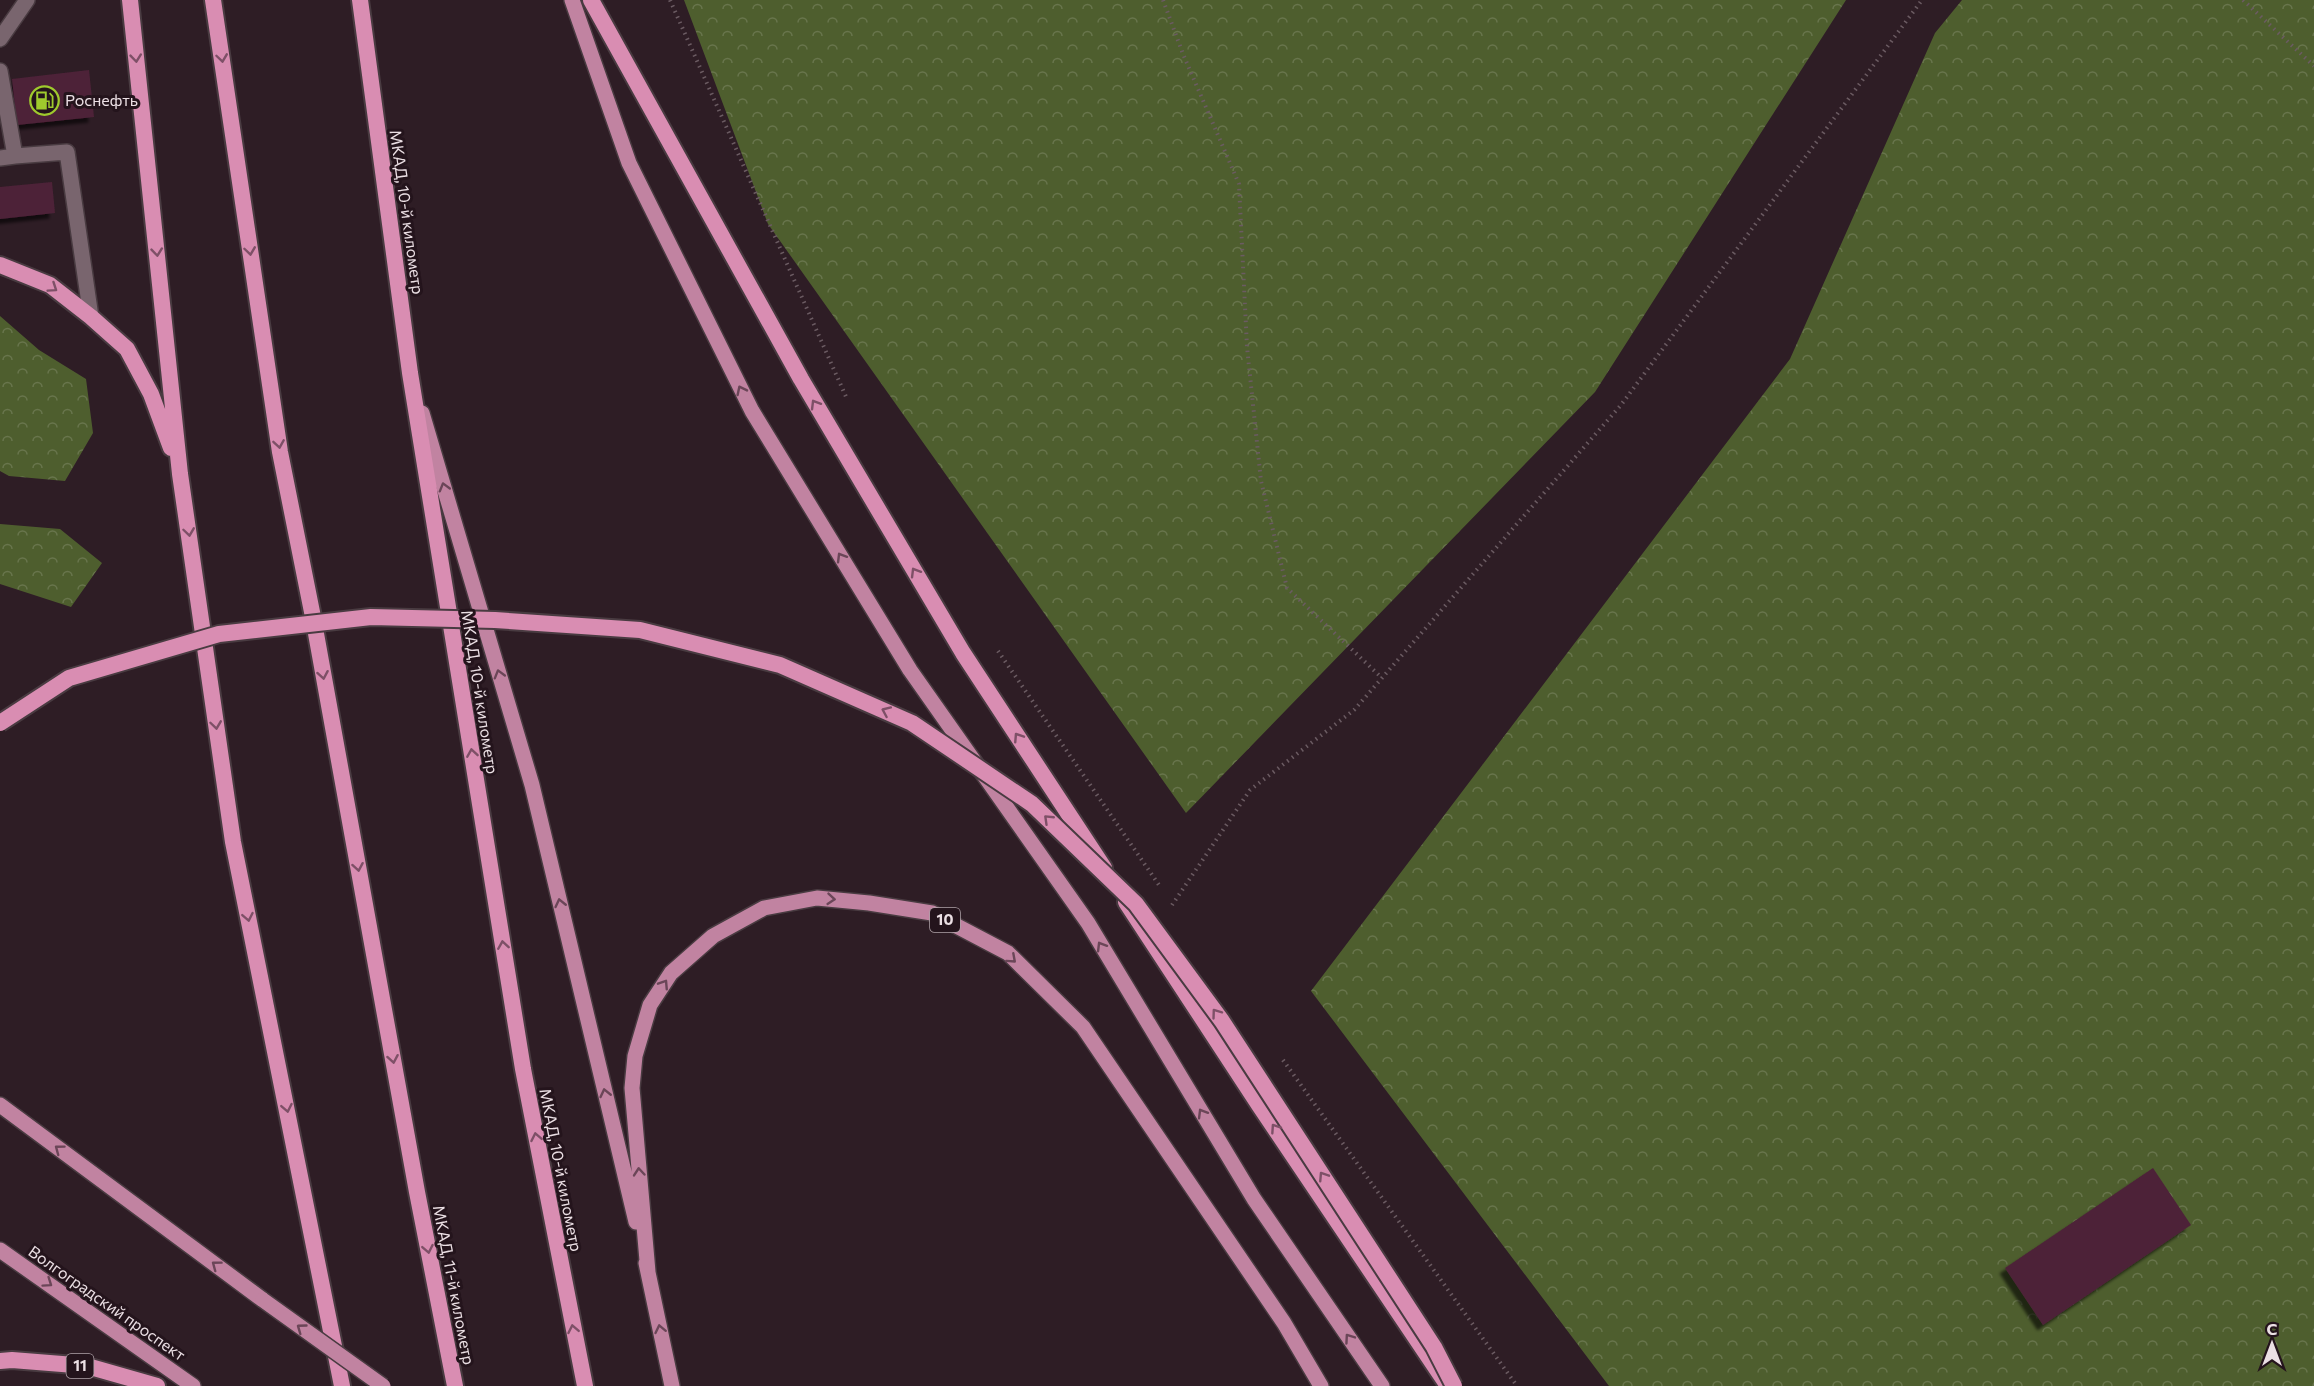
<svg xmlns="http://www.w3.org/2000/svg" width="2314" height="1386" viewBox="0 0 2314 1386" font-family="Commissioner,sans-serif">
	<defs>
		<pattern id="forest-crowns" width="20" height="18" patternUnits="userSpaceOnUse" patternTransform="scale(1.5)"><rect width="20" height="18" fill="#4e5e2e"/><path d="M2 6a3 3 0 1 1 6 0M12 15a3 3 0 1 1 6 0" fill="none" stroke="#68754c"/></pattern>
		<filter id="shadow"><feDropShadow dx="-5.5" dy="5.5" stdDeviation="1.5" flood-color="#0009"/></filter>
	</defs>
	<rect width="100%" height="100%" fill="#2e1d25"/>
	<path fill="url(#forest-crowns)" d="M684 0H1846L1595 392 1186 813 768 224Z
		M1962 0H2314V1386H1609L1311 991 1790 359 1935 33Z
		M0 316 39 350 86 379 93 433 65 481 9 476 0 471Z
		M0 524 60 529 102 563 71 607 0 584Z"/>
	<path fill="#4d2238" filter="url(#shadow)" d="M89 70 94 117 17 125 12 79Z
		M52 182 55 213 0 219V187Z
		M2153 1168 2191 1225 2043 1325 2005 1268Z"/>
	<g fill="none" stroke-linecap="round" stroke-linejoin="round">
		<defs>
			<path id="service" d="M0 39 27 0
				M0 71 15 156 67 152 91 317
				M0 158 15 156"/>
			<path id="primary" d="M572 0 629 163 752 411 910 670 1088 923 1254 1199 1382 1386
				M422 413 532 785 636 1222
				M0 1105 263 1300
				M0 1250 193 1386
				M646 1263 672 1386
				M648 1272 632 1088 635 1056 650 1005 671 973 713 936 764 908 817 898 869 903 932 913 1008 953 1083 1027 1284 1323 1321 1386"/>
			<path id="trunk" d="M130 0 180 474 233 842 342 1386
				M213 0 280 452 313 617 417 1192 455 1386
				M360 0 410 373 523 1069 585 1386
				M591 0 801 379 963 653 1104 868
				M0 265 50 285 91 317 127 349 151 394 171 448
				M1126 902 1259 1105 1446 1383
				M0 1361 12 1360 87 1366 157 1386"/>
		</defs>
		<use href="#service" stroke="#493b41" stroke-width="18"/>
		<use href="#primary" stroke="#493b41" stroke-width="18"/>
		<use href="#trunk" stroke="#493b41" stroke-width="20"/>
		<path stroke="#6b5b62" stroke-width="4" stroke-dasharray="1.5 4.5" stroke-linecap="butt" d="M670 0 847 399
			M1163 0 1183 54 1239 184 1247 347 1261 481 1287 588 1382 678
			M2243 0 2314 66
			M998 651 1159 885
			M1172 905 1250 790 1354 710 1621 405 1922 0
			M1283 1060 1517 1386"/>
		<use href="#service" stroke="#79656e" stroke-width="15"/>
		<use href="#primary" stroke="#c183a1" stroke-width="15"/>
		<use href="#trunk" stroke="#d98db2" stroke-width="16"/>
		<defs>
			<path id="primary-bridge" d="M263 1300 383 1386"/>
			<path id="trunk-bridge" d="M0 723 69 678 219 634 371 617 495 620 640 630 780 665 912 723 1032 804 1136 904 1222 1021 1434 1347 1454 1386"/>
		</defs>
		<use href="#primary-bridge" stroke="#493b41" stroke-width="18" stroke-linecap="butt"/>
		<use href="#trunk-bridge" stroke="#493b41" stroke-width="20" stroke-linecap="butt"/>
		<use href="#primary-bridge" stroke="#c183a1" stroke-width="15"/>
		<use href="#trunk-bridge" stroke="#d98db2" stroke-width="16"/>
	</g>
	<defs><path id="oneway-chevron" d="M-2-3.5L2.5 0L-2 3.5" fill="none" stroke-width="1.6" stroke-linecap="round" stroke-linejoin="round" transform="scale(1.5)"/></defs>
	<g stroke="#7e5067">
		<use href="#oneway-chevron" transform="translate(136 58) rotate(84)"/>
		<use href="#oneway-chevron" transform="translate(222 58) rotate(82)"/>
		<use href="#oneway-chevron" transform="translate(250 251) rotate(82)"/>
		<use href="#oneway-chevron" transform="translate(157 252) rotate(84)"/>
		<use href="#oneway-chevron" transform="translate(53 288) rotate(34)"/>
		<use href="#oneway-chevron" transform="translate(815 404) rotate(-121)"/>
		<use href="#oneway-chevron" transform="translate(279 444) rotate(81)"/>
		<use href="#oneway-chevron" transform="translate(189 532) rotate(82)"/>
		<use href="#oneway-chevron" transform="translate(915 572) rotate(-121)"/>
		<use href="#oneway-chevron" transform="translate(323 675) rotate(80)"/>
		<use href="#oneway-chevron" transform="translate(886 711) rotate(-156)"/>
		<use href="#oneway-chevron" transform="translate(216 725) rotate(82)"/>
		<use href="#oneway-chevron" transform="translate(1018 737) rotate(-123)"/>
		<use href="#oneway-chevron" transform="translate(472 753) rotate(-99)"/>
		<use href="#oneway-chevron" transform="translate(1048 819) rotate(-136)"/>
		<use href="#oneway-chevron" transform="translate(358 867) rotate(80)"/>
		<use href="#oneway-chevron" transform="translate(248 917) rotate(79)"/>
		<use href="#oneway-chevron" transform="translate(503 945) rotate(-99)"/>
		<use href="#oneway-chevron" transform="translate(1216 1013) rotate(-126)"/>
		<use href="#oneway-chevron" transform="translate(393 1059) rotate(80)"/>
		<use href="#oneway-chevron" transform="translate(287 1108) rotate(79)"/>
		<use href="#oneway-chevron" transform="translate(1275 1128) rotate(-124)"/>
		<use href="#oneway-chevron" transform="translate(536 1137) rotate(-101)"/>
		<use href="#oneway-chevron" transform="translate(1323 1176) rotate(-123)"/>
		<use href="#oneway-chevron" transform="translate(428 1249) rotate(79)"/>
		<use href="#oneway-chevron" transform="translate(573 1329) rotate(-101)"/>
	</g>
	<g stroke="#6b4658">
		<use href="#oneway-chevron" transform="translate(741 390) rotate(-116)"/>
		<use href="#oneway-chevron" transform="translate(444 487) rotate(-106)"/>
		<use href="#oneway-chevron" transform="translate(841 557) rotate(-121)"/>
		<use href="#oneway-chevron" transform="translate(499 674) rotate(-106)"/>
		<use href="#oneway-chevron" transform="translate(831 899) rotate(5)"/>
		<use href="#oneway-chevron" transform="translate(560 903) rotate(-103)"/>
		<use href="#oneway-chevron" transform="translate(1101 946) rotate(-121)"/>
		<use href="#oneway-chevron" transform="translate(1012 959) rotate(42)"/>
		<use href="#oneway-chevron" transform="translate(664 984) rotate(-57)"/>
		<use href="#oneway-chevron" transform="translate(605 1093) rotate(-103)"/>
		<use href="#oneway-chevron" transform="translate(1202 1113) rotate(-121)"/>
		<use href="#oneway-chevron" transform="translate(59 1149) rotate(-143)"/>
		<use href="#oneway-chevron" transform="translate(639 1172) rotate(-95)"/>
		<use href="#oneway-chevron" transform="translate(216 1265) rotate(-143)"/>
		<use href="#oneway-chevron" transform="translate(48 1283) rotate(35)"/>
		<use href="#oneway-chevron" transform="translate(301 1328) rotate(-144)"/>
		<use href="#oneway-chevron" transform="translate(660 1329) rotate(-102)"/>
		<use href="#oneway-chevron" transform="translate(1349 1338) rotate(-125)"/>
	</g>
	<defs>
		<symbol id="fuel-ring" viewBox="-11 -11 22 22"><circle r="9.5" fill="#24141c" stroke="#9fca2d" stroke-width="1.5"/><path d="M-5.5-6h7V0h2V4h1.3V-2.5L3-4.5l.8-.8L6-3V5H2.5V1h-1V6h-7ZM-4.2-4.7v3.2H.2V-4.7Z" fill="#9fca2d"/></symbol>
	</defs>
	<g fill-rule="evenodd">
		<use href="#fuel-ring" x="28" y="84" width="33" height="33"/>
	</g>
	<g text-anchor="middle" stroke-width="6" stroke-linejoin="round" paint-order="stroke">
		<g fill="#24141c" stroke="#afa2a8" stroke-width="1.5">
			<rect x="930" y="908" width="30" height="24" rx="4.5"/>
			<rect x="66.5" y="1354" width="27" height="24" rx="4.5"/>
		</g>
		<g font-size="15" font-weight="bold" fill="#ebdfe4">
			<text x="945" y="925">10</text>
			<text x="80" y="1371">11</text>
		</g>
		<g font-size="16" fill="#ebdfe4" stroke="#24141c" text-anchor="start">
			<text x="65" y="106">Роснефть</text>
		</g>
		<g font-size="16" fill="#ebdfe4" stroke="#24141c">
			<text transform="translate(407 212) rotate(82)" y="6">МКАД, 10-й километр</text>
			<text transform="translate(480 692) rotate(81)" y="6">МКАД, 10-й километр</text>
			<text transform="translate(561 1170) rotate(79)" y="6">МКАД, 10-й километр</text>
			<text transform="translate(454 1285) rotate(79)" y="6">МКАД, 11-й километр</text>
			<text transform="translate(107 1303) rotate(35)" y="6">Волгоградский проспект</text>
		</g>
	</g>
	<g transform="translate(2272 1344)" stroke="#24141c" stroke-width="4.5" paint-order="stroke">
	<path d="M0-4.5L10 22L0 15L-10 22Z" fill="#ebdfe4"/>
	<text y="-9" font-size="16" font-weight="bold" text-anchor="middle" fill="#ebdfe4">С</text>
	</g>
</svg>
